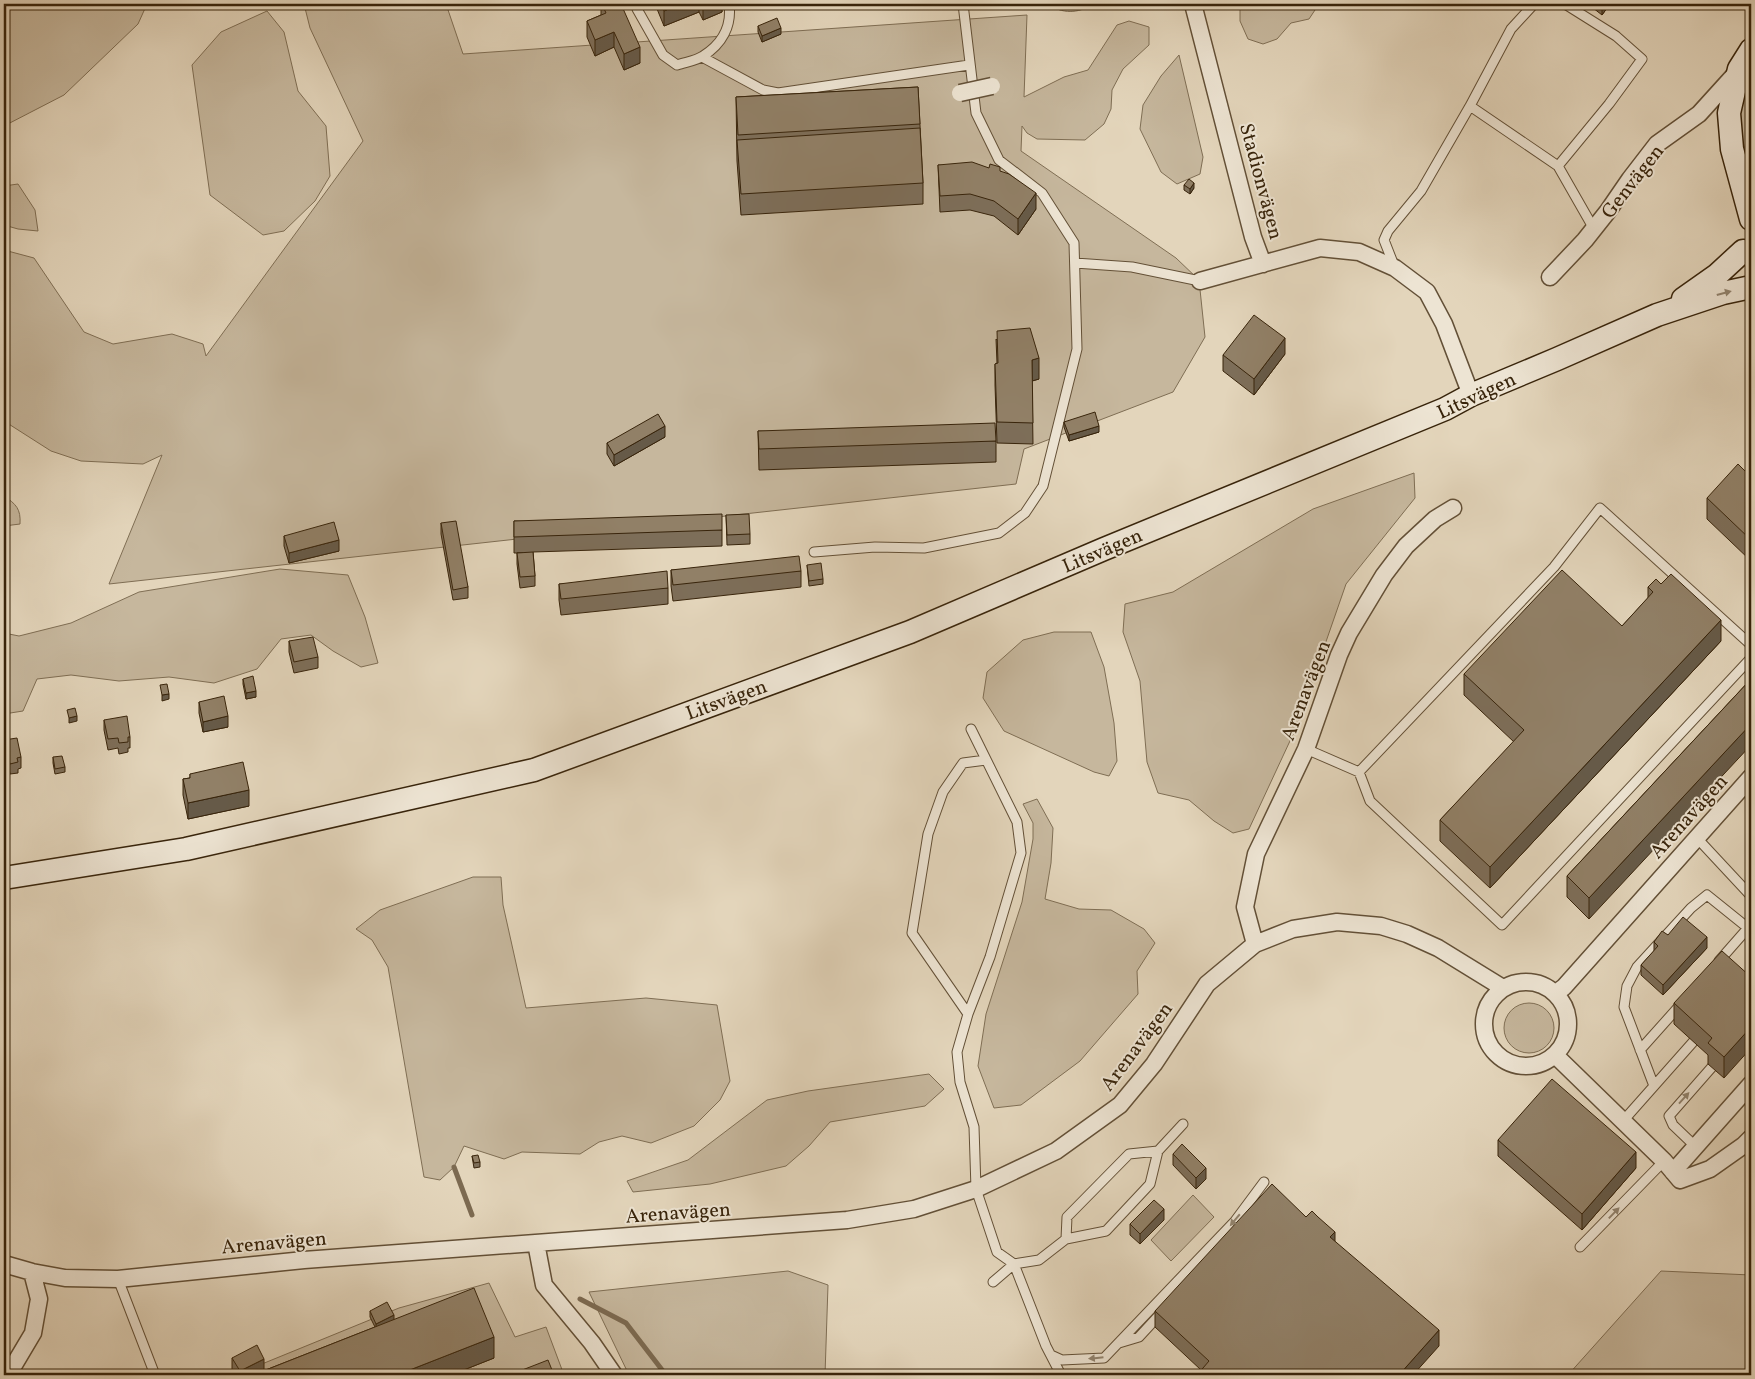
<svg xmlns="http://www.w3.org/2000/svg" width="1755" height="1379" viewBox="0 0 1755 1379" font-family="Vollkorn,serif">
	<rect width="100%" height="100%" fill="#e3d5bb"/>
	<filter id="stains"><feTurbulence type="fractalNoise" baseFrequency=".004" numOctaves="4"/><feColorMatrix values="0 0 0 0 .2 0 0 0 0 .09 0 0 0 0 .02 0 0 0 .5 -.17"/></filter>
	<radialGradient id="worn" r=".72"><stop offset=".6" stop-color="#630" stop-opacity="0"/><stop offset="1" stop-color="#630" stop-opacity=".3"/></radialGradient>
	<path fill="#c6b79d" stroke="#7f6e54" d="M4 4H147L138 24 64 95 4 126Z
		M304 4H446L463 54 1027 15 1024 97 1064 77 1088 70 1117 25 1129 21 1149 27V45L1123 69 1112 90 1111 109 1104 124 1085 140 1037 139 1027 133 1022 126 1021 151 1176 258 1199 280 1205 337 1173 392 1024 449 1016 484 109 584 162 455 143 464 81 461 51 451 4 421V250L34 258 84 332 113 344 172 334 203 344 206 356 363 141 310 28Z
		M1046 4H1095C1075 14 1065 14 1046 4Z
		M1240 4H1319L1309 19 1291 23 1277 39 1263 44 1248 39 1240 21Z
		M267 11 284 32 298 91 326 126 330 176 315 201 284 231 263 235 210 195 192 65 221 32Z
		M1179 55 1203 157 1200 174 1177 184 1161 172 1140 129 1143 105 1161 76Z
		M1751 74V161L1744 146 1738 114Z
		M18 184 35 210 38 231 18 229 4 225V186Z
		M1414 473 1415 498 1346 584 1296 728 1249 829 1233 833 1214 821 1189 800 1158 793 1147 762 1140 681 1123 632 1125 604 1173 592 1313 509Z
		M4 496C16 504 21 509 20 524L4 526Z
		M280 569 348 575 365 617 378 663 361 667 333 651 311 635 281 639 257 669 214 683 169 677 119 681 71 675 37 679 23 711 4 714V633L19 636 71 623 139 592Z
		M1054 632H1091L1104 667 1114 723 1117 761 1109 776 1094 772 1004 731 983 698 987 672 1023 640Z
		M1037 799 1053 828 1051 863 1045 899 1079 909 1111 910 1144 929 1155 943 1137 971 1138 994 1080 1061 1021 1105 994 1108 978 1066 986 1014 1022 902 1033 839V823L1023 804Z
		M473 877H501L503 905 526 1008 646 998 717 1005 730 1081 720 1100 694 1126 651 1143 622 1136 599 1142 580 1154 522 1152 504 1159 464 1146 454 1167 440 1180 424 1177 388 967 372 940 356 929 380 910Z
		M1504 1028a25 25 0 1 1 50 0a25 25 0 1 1-50 0Z
		M929 1074 944 1089 925 1106 830 1122 809 1146 786 1166 710 1184 633 1192 627 1181 688 1160 767 1100 808 1091Z
		M1193 1195 1214 1217 1171 1261 1151 1240Z
		M788 1271 828 1285 825 1375H629L589 1292Z
		M1661 1271 1751 1275V1375H1568Z
		M489 1283 515 1337 546 1327 564 1375H235L399 1308Z"/>
	<g fill="none" stroke-linecap="round" stroke-linejoin="round">
		<path stroke="#7c6a51" stroke-width="5" d="M454 1167 472 1215
			M580 1299 626 1323 666 1375"/>
		<defs>
			<path id="lane" d="M1534 4 1511 29 1470 106 1558 166 1594 229
				M637 9 663 55 677 65C685 62 696 61 703 56 722 44 732 26 729 4
				M702 57 763 90 778 93 969 65
				M1558 166 1609 104 1642 59 1616 36 1565 4
				M1075 263 1132 267 1200 281
				M1395 268 1384 240 1388 231 1421 191 1470 106
				M814 552 875 547 924 548 999 533 1025 513 1043 486 1077 349 1074 243 1042 193 999 160 976 113 963 4
				M971 729 1017 822 1021 853 990 957 968 1014 957 1052 960 1082 974 1127 976 1189 997 1252 1014 1264 1039 1260 1066 1239 1067 1217 1129 1154 1158 1151 1183 1124
				M1306 749 1359 772 1554 567 1600 508 1751 645
				M1359 772 1370 801 1502 925 1751 658
				M1697 838 1751 896
				M1719 961 1748 928
				M968 1014 912 933 928 834 943 792 963 763 986 760
				M1640 1050 1682 1003
				M1654 1086 1624 1007 1627 986 1637 967 1691 908 1707 895 1748 928 1751 925
				M1623 1121 1693 1042
				M1696 1147 1673 1125 1669 1116 1712 1067
				M1066 1239 1106 1231 1150 1184 1158 1151
				M1580 1247 1664 1161
				M118 1279 155 1375
				M993 1282 1014 1264 1046 1346 1061 1375
				M1119 1343 1139 1337 1163 1311
				M1051 1355 1062 1360 1104 1358 1235 1221 1264 1182"/>
			<path id="street" d="M1193 4 1253 237 1263 264
				M1550 277 1585 240 1608 211 1630 179 1657 144 1699 114 1738 71
				M1200 281 1320 248 1359 252 1395 268 1427 292 1444 324 1471 395
				M1255 944 1245 907 1256 854 1306 749 1339 655 1349 633 1384 575 1406 546 1435 519 1453 508
				M1484 1024a42 42 0 1 1 84 0a42 42 0 1 1-84 0Z
				M1556 993 1564 987 1751 777
				M1555 1055 1664 1161 1680 1180 1710 1169 1744 1145 1751 1138
				M1673 1172 1751 1084
				M536 1243 544 1285 592 1343 614 1375
				M4 1264 32 1272 65 1278 118 1279 304 1260 847 1220 914 1209 976 1189 1056 1151 1120 1105 1154 1064 1207 984 1255 944 1293 929 1337 922 1381 926 1407 934 1438 948 1503 988
				M8 1375 33 1333 39 1299 32 1272"/>
			<path id="secondary" d="M1751 50 1739 69 1729 113 1732 149 1751 219
				M1683 299 1717 275 1743 251
				M4 878 186 849 534 770 910 632 1104 549 1445 409 1471 395 1557 359 1657 315 1723 293 1751 287"/>
		</defs>
		<use href="#lane" stroke="#635037" stroke-width="11"/>
		<use href="#street" stroke="#635037" stroke-width="19"/>
		<use href="#secondary" stroke="#38240b" stroke-width="25"/>
		<use href="#lane" stroke="#ede4d3" stroke-width="9"/>
		<use href="#street" stroke="#ede4d3" stroke-width="16"/>
		<use href="#secondary" stroke="#ede4d3" stroke-width="22"/>
		<defs>
			<path id="street-bridge" d="M960 93 992 86"/>
		</defs>
		<use href="#street-bridge" stroke="#635037" stroke-width="19" stroke-linecap="butt"/>
		<use href="#street-bridge" stroke="#ede4d3" stroke-width="16"/>
	</g>
	<path fill="#7d6e59" stroke="#38240b" d="M601 4 640 63 624 70 614 47 595 56 587 37V21L601 15Z
		M655 4H722V12L703 20 699 12 664 26Z
		M1588 4H1610L1602 15Z
		M758 26 781 34 762 42 758 32Z
		M918 87 923 183V204L741 215 737 161 736 97Z
		M938 165 1000 171 1036 209 1018 235 994 216 970 210 940 212Z
		M1184 185 1194 188 1190 194 1184 190Z
		M996 339 1039 379 1032 381 1033 444 997 443 995 385V364L997 363Z
		M1285 354 1254 395 1223 371V355Z
		M1064 422 1099 432 1069 441 1064 427Z
		M758 431 996 441V462L759 470Z
		M665 437 614 466 607 454V443Z
		M1751 471V561L1707 519V498L1748 474Z
		M726 515 750 534V544L727 545Z
		M514 521 722 530V546L533 552 535 576V586L520 588 517 564V553H523H514Z
		M441 523 468 587V598L453 600 441 534Z
		M284 536 339 551 289 563 284 546Z
		M807 565 823 579V584L809 586Z
		M671 570 801 571V587L673 601 671 586Z
		M559 584 668 588V604L561 615 559 600Z
		M1648 587 1721 641 1490 888 1440 841V820L1514 742 1464 695V674L1622 626 1648 598Z
		M289 641 318 657V668L294 673 289 652Z
		M243 679 256 697 246 699 243 684Z
		M1751 679 1589 919 1567 897V876Z
		M199 702 228 727 203 732 199 713Z
		M104 720 130 737V748H128V752L119 754 118 748 108 750 104 730Z
		M4 740 21 757V768L18 769V773L10 774Z
		M53 757 65 767V772L55 774 53 763Z
		M190 774 249 806 188 819 183 795V779L190 778Z
		M1668 935 1707 948 1663 995 1641 975V965L1654 951V942Z
		M1751 977 1724 1078 1708 1064V1055L1674 1024V1003Z
		M1498 1140 1636 1168 1582 1230 1498 1156Z
		M1173 1154 1206 1179 1196 1189 1173 1165Z
		M472 1156 480 1162V1167L474 1168Z
		M1306 1217 1335 1242 1439 1346 1201 1370 1155 1327V1311Z
		M1164 1220 1140 1244 1130 1235V1224Z
		M370 1311 394 1320 494 1358 451 1375H253L375 1327 370 1317Z
		M232 1358 264 1369 252 1375H236L232 1369Z"/>
	<path fill="#665a48" stroke="#38240b" d="M680 4H699V12L664 26V11Z
		M703 4H722V12L703 20Z
		M970 4H982L970 8Z
		M1602 4H1610L1602 15Z
		M781 28V34L762 42V36Z
		M614 32V47L595 56V40Z
		M640 47V63L624 70V54Z
		M1194 183V188L1190 194V189Z
		M1036 193V209L1018 235V219Z
		M1285 338V354L1254 395V379Z
		M1039 358V379L1032 381V360Z
		M665 426V437L614 466V455Z
		M1099 426V432L1069 441V435Z
		M339 540V551L289 563V553Z
		M1721 620V641L1490 888V867Z
		M256 691V697L246 699V693Z
		M169 694V699L162 701V695Z
		M77 716V721L69 723V718Z
		M228 716V727L203 732V722Z
		M1751 724V745L1589 919V898Z
		M9 760V770L4 771V761Z
		M249 790V806L188 819V803Z
		M1707 937V948L1663 995V985Z
		M1751 1027V1048L1724 1078V1057Z
		M1636 1152V1168L1582 1230V1214Z
		M1206 1168V1179L1196 1189V1178Z
		M1164 1209V1220L1140 1244V1234Z
		M1335 1232V1248L1330 1237Z
		M394 1315V1320L376 1329V1324Z
		M1439 1330V1346L1413 1375H1399Z
		M494 1337V1358L451 1375H397Z
		M264 1359V1369L252 1375H240V1371Z"/>
	<path fill="#918067" stroke="#38240b" d="M602 4H621L640 47 624 54 614 32 595 40 587 21 606 13Z
		M661 4H680L664 11Z
		M777 18 781 28 762 36 758 26Z
		M918 87 920 124 738 135 736 97Z
		M920 128 923 183 741 194 737 140Z
		M972 162 989 168 990 164 1000 167V171L1009 174 1036 193 1018 219 994 201 970 194 940 196 938 165Z
		M1189 179 1194 183 1190 189 1184 185Z
		M1254 315 1285 338 1254 379 1223 355Z
		M1030 328 1039 358 1032 360 1033 423 997 422 995 364 998 363 997 331Z
		M1095 412 1099 426 1069 435 1064 422Z
		M658 414 665 426 614 455 607 443Z
		M995 423 996 441 759 449 758 431Z
		M1738 464 1748 474 1751 471V540L1707 498Z
		M722 514V530L514 537V521Z
		M749 514 750 534 727 535 726 515Z
		M456 521 468 587 453 590 441 523Z
		M334 522 339 540 289 553 284 536Z
		M533 552 535 576 520 577 517 553Z
		M799 556 801 571 673 585 671 570Z
		M821 563 823 579 809 581 807 565Z
		M1562 570 1622 626 1653 592 1648 587 1656 579 1661 584 1671 574 1721 620 1490 867 1440 820 1524 730 1464 674Z
		M667 571 668 588 561 599 559 584Z
		M313 637 318 657 294 662 289 641Z
		M253 676 256 691 246 693 243 679Z
		M1751 679V724L1589 898 1567 876Z
		M167 684 169 694 162 695 160 685Z
		M224 696 228 716 203 722 199 702Z
		M75 708 77 716 69 718 67 710Z
		M127 716 130 737H128V742L119 743 118 738 108 739 104 720Z
		M17 738 21 757 17 758 18 762 10 764 9 760 4 761V740Z
		M62 756 65 767 55 769 53 757Z
		M243 762 249 790 188 803 183 779 190 778V774Z
		M1683 917 1707 937 1663 985 1641 965 1658 946 1654 942 1662 931 1668 935Z
		M1722 951 1751 977V1027L1724 1057 1708 1043 1712 1038 1674 1003Z
		M1552 1079 1636 1152 1582 1214 1498 1140Z
		M1182 1144 1206 1168 1196 1178 1173 1154Z
		M478 1155 480 1162 474 1163 472 1156Z
		M1272 1184 1306 1217 1312 1211 1318 1217 1335 1232 1330 1237 1439 1330 1399 1375H1197L1209 1361 1155 1311Z
		M1154 1200 1164 1209 1140 1234 1130 1224Z
		M474 1288 494 1337 397 1375H253Z
		M387 1302 394 1315 376 1324 370 1311Z
		M257 1345 264 1359 240 1371 232 1358Z
		M548 1360 554 1375H513L512 1374Z
		M585 1372 587 1375H579Z"/>
	<defs><path id="oneway-solid" d="M-6-.8H1V-3.2L6.5 0L1 3.2V.8H-6Z" transform="scale(1.25)"/></defs>
	<g fill="#92846f">
		<use href="#oneway-solid" transform="translate(1724 293) rotate(-15)"/>
		<use href="#oneway-solid" transform="translate(1684 1098) rotate(-48)"/>
		<use href="#oneway-solid" transform="translate(1614 1213) rotate(-46)"/>
		<use href="#oneway-solid" transform="translate(1235 1220) rotate(130)"/>
		<use href="#oneway-solid" transform="translate(1096 1358) rotate(174)"/>
	</g>
	<g text-anchor="middle" stroke-width="4" stroke-linejoin="round" paint-order="stroke">
		<g font-size="20" fill="#38240b" stroke="#ede4d3">
			<text transform="translate(1262 181) rotate(75)" y="7">Stadionvägen</text>
			<text transform="translate(1632 181) rotate(-52)" y="7">Genvägen</text>
			<text transform="translate(1476 395) rotate(-25)" y="7">Litsvägen</text>
			<text transform="translate(1102 550) rotate(-23)" y="7">Litsvägen</text>
			<text transform="translate(1305 690) rotate(-69)" y="7">Arenavägen</text>
			<text transform="translate(726 699) rotate(-20)" y="7">Litsvägen</text>
			<text transform="translate(1688 816) rotate(-48)" y="7">Arenavägen</text>
			<text transform="translate(1136 1046) rotate(-53)" y="7">Arenavägen</text>
			<text transform="translate(678 1212) rotate(-4)" y="7">Arenavägen</text>
			<text transform="translate(274 1242) rotate(-5)" y="7">Arenavägen</text>
		</g>
	</g>
	<rect width="1755" height="1379" fill="none" stroke="#e3d5bb" stroke-width="20"/>
	<rect x="5" y="5" width="1745" height="1369" fill="none" stroke="#38240b" stroke-width="2.5"/>
	<rect x="10" y="10" width="1735" height="1359" fill="none" stroke="#38240b"/>
	<rect width="100%" height="100%" filter="url(#stains)"/>
	<rect width="100%" height="100%" fill="url(#worn)"/>
</svg>
